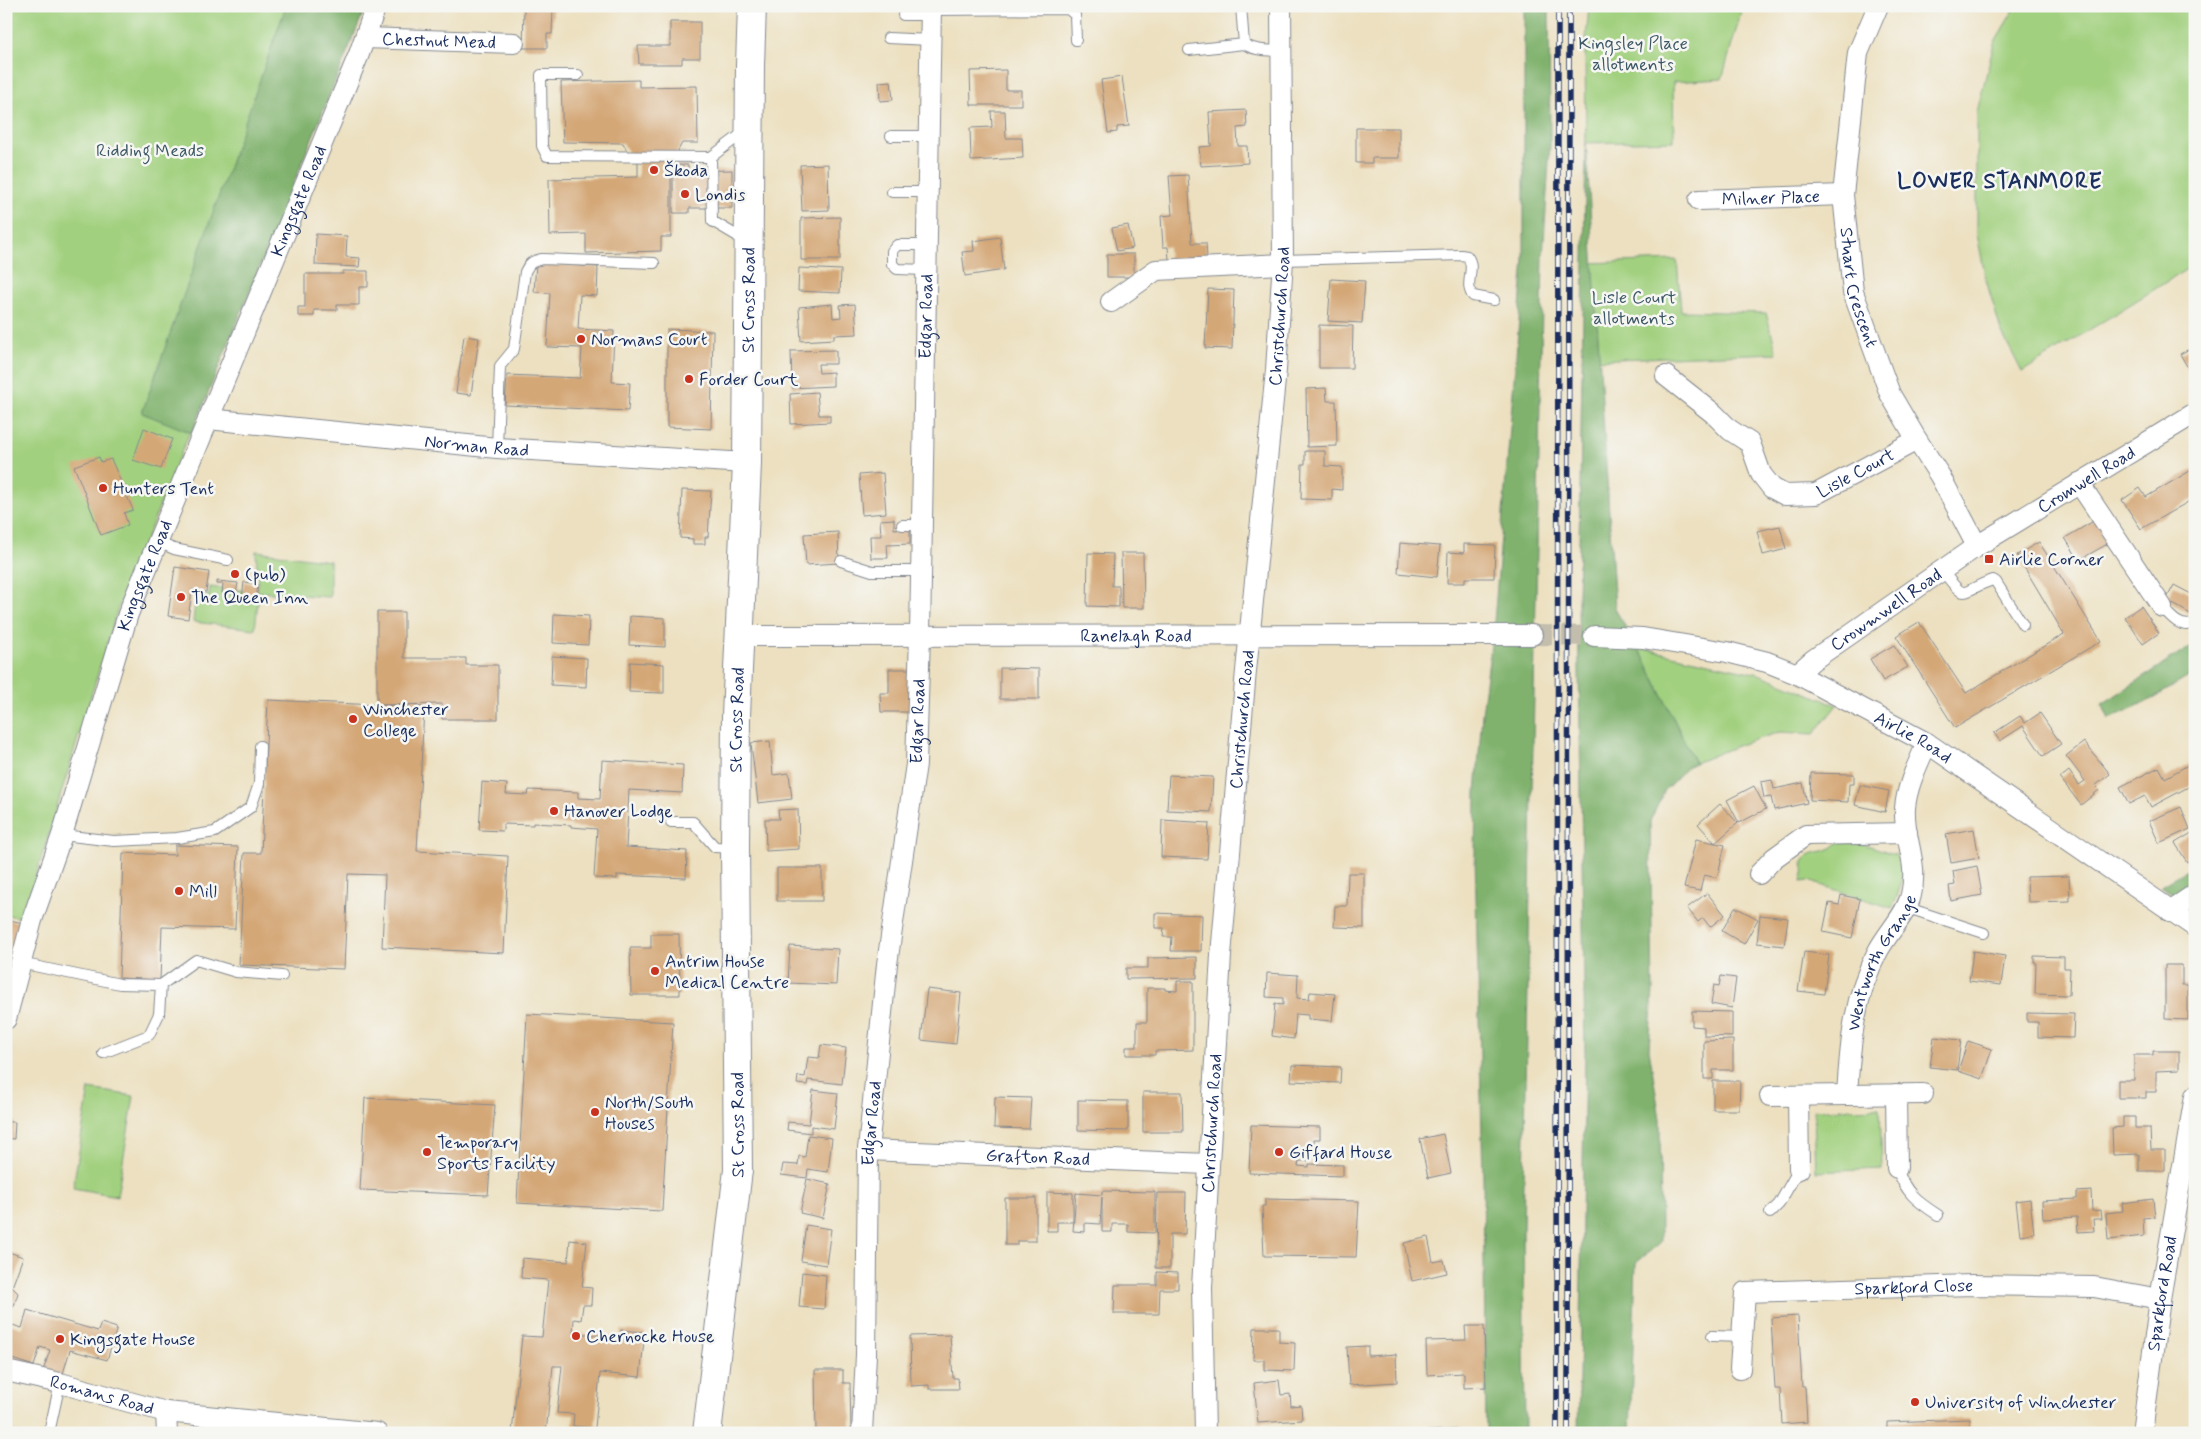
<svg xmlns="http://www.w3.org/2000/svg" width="2201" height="1439" viewBox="0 0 2201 1439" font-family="Mynerve,sans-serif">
	<rect width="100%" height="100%" fill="#f6f6f2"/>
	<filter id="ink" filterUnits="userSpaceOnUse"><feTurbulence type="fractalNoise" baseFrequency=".02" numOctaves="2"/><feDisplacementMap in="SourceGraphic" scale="10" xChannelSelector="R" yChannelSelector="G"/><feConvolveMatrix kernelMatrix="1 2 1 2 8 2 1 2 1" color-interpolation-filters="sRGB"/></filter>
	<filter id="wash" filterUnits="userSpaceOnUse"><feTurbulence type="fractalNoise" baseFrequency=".0096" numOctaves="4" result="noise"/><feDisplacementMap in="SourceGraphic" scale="20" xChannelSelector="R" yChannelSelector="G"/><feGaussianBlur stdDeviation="1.12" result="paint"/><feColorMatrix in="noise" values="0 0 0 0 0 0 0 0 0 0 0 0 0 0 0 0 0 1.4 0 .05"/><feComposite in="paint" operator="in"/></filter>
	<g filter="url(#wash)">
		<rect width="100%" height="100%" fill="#ece0c0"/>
		<path fill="#a1d07e" stroke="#5e806e" d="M6 6H363L117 611 23 918 6 915Z
			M1589 6H1743L1722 79 1673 82 1674 141 1586 143 1585 51Z
			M2016 6H2195V264L2022 372 2001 331 1986 280 1977 234V112L1994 43Z
			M1677 260 1681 311 1766 313 1777 353 1590 360 1588 263Z
			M256 551 330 561V597L259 592 255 629 193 622 196 594 209 596 210 587 258 592Z
			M1636 647 1759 674 1837 705 1814 734 1780 732 1739 745 1695 763 1644 658Z
			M1840 842 1864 844 1897 855C1906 873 1901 890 1892 908L1808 881 1801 882 1804 869 1803 862C1810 850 1818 854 1829 849 1833 848 1835 844 1840 842Z
			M89 1089 134 1096 117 1196 73 1188Z
			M1880 1108 1882 1169 1816 1172 1814 1110Z"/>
		<path fill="#80b26d" stroke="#4e7066" d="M286 6H366L192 433 142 413Z
			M1524 6H1549L1550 145 1543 257 1523 1230 1525 1433H1486L1483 1178 1475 856 1476 793 1482 714 1494 622 1524 259Z
			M1586 143 1615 609 1644 658 1695 763 1688 766 1665 790 1650 821 1653 990 1649 1049 1660 1119 1661 1242 1636 1263 1630 1433H1578L1585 1054 1578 603Z
			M2195 644V673L2154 698 2109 719 2102 704Z
			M2195 865V908L2161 886Z"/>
		<g id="blocks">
			<path fill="#d4a777" d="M524 7 553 8 552 34H547V48H523Z
				M670 22H700V58H682V64H639L638 46H670Z
				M1006 70V90H1021V105H971L970 71Z
				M1122 77 1129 126 1117 127V132L1108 133 1101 80Z
				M639 80V87L697 86 698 143H682L671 164V237H661V251L586 253V234L550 235 549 179 638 177V162L633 161 623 143 563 142 561 82Z
				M891 81 893 100 880 101 879 82Z
				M1246 110 1247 127 1237 128 1238 146H1247L1248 163 1201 166 1199 147 1211 146 1209 112Z
				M991 111H1005L1006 138H1022L1023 158 971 161 970 128 992 127Z
				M1356 128H1399V158H1372V163H1356Z
				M828 164 829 210 802 211 800 165Z
				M673 165H688V171L732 170V208H689V213H673Z
				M1188 175 1192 243H1206L1207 258 1169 260 1168 247H1163L1161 216 1172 215 1169 176Z
				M840 217V260H801V218Z
				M1128 225 1133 248 1117 251 1112 228Z
				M316 234 347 236 346 257 360 258 359 267 315 265Z
				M1000 237 1004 270 965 276 962 252 974 251 973 241Z
				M1107 254H1134V277H1107Z
				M536 263 598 267 597 296 580 295 578 329 614 331 612 382 630 383 628 411 505 405 507 375 580 378 582 348 547 347 550 293 534 292Z
				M799 268 841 270 840 293 798 291Z
				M343 271H368V287H359V305H337V310H314V316H298V307H305V274H343Z
				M1331 279 1365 281 1362 323 1328 321Z
				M1208 289 1234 290 1232 349 1205 348Z
				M832 304 833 318 841 317 840 305 855 304 857 334 834 335V339L801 341 799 307Z
				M1319 325 1353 326 1352 368H1319Z
				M667 329 713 331 711 429 667 427Z
				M464 336 479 338 471 395 456 393Z
				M2195 346V373L2192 375 2180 354Z
				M836 350V364H818L819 373 833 372V386L792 388 791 351Z
				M1326 388 1327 401H1336L1337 446 1307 447 1306 389Z
				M817 392 819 415H830V422L791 424 790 394Z
				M144 428 172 439 161 469 133 460Z
				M1305 451H1325V466L1342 467V490L1332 489V500L1301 499 1302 464H1305Z
				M99 457 101 462 111 459 133 510 124 513 128 525 101 535 74 466Z
				M2195 468V498L2141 529 2122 500 2140 488 2146 497Z
				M883 473 886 513 862 515 859 475Z
				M682 490 711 491 708 537H705V544H693V539L680 538Z
				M894 519V529L910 528V544L887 545 888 558H871L870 536H881L880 520Z
				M2097 519 2111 542 2079 560 2065 538Z
				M1780 526 1786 549 1763 555 1757 531Z
				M838 532 839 563 806 565 804 534Z
				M2039 542 2101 641 1955 728 1896 636 1919 622 1966 693 2064 634 2017 555Z
				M1400 543 1440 546 1437 577 1398 573Z
				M1464 544 1495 545 1494 578H1465V583H1447L1448 552 1464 553Z
				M1088 553 1113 554 1112 586H1119V607L1087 606Z
				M1121 553H1143L1144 608H1122Z
				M175 567 209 572 206 592 192 590 188 619 168 616Z
				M217 581 238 583 236 594 222 593 223 584H217Z
				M244 582 258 584 256 601 242 599Z
				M2174 585 2195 596 2194 616 2166 600Z
				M2141 606 2159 633 2143 644 2125 617Z
				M377 612H404V658H466V665H498V719H442V704L382 705 424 707 417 851 508 856 504 953 382 947 385 875 348 874 344 969 239 965 244 853H261L268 700 377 705Z
				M554 614 589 616 588 645 553 643Z
				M630 616 665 618V647L629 645Z
				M1894 645 1908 667 1883 681 1870 659Z
				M552 656 587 658 586 687 551 685Z
				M630 662 664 664V693L629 692Z
				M1000 668 1039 669V699H1000Z
				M889 669H910V712H881L880 693H889Z
				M2040 713 2061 744 2043 756 2023 726 2000 741 1994 733 2020 716 2025 723Z
				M770 741 773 775 789 773 792 799 758 803 751 743Z
				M2084 742 2110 774 2095 786 2099 790 2081 805 2060 778 2069 771 2079 785 2085 781 2066 756Z
				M602 760 683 765 682 793 629 790 626 847 687 851 686 878 617 875V879L594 878 597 829 571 827V825L533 823V825L503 824V831L479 830 482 782 507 784 506 794 528 795 529 790 578 792V798L600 799Z
				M2195 761 2194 784 2151 807 2145 796 2129 804 2120 787 2159 767 2165 778Z
				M1811 773 1854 774V784H1849L1848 802 1810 800Z
				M1169 775 1213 777 1211 812 1167 810Z
				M1772 780 1774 789 1803 783 1807 803 1774 810 1771 797 1764 798 1761 782Z
				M1860 785 1889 791 1885 812 1855 805Z
				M1754 786 1766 809 1739 823 1727 800Z
				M1720 804 1738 823 1715 843 1698 824Z
				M2181 807 2190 829 2159 843 2149 821Z
				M798 809 799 849 766 851 765 819H779L778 810Z
				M1162 820 1209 823 1207 859 1161 857Z
				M1974 829 1979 858 1951 863 1946 834Z
				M2195 831V858L2187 862 2175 843Z
				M1696 839 1725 845 1717 878 1704 875 1700 891 1684 888Z
				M175 845 238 847 235 929 162 927 160 980 119 978 123 853 175 855Z
				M1977 866 1982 895 1951 901 1949 886 1955 885 1953 871Z
				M777 868H822V901H777Z
				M1348 873H1364V928L1334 927 1335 906H1347Z
				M2069 876 2070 901 2028 902 2027 877Z
				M1707 893 1725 915 1710 927 1703 918 1698 922 1687 908Z
				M1841 895 1860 899 1852 938 1823 932 1829 903 1839 905Z
				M1735 907 1758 919 1744 944 1722 931Z
				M1155 913 1202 915 1201 951H1171L1172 937H1163L1164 928H1155Z
				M1760 915 1788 918 1784 946 1757 943Z
				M6 919 23 923 10 977 6 976Z
				M651 934H679L680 995H631L630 948H651Z
				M790 946 838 949 836 985 788 983Z
				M1973 951 2005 956 2001 985 1969 981Z
				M1804 952 1829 955 1824 994 1798 991Z
				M2034 956 2064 957V968H2070L2069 995 2035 994 2036 962H2034Z
				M1197 957V978L1126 979V968H1148V958Z
				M2165 965H2182V985H2188V1020L2165 1019Z
				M1267 973 1298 975 1297 998 1309 999 1310 992 1335 994 1332 1021 1308 1019V1015L1296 1014 1294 1039 1272 1036 1275 1004 1283 1005V998L1266 997Z
				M1721 976 1736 978 1732 1008 1711 1004 1714 985 1719 986Z
				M1177 981H1193V1050L1155 1051V1055H1126V1047H1137V1022H1147V988H1165V990L1177 991Z
				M927 989 961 993 956 1044 921 1040Z
				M1692 1011 1732 1012V1037L1704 1036V1027L1692 1026Z
				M2027 1013 2074 1014 2073 1038 2038 1037V1022H2027Z
				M527 1014 673 1022 662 1211 517 1203Z
				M1934 1037 1961 1040 1957 1070 1930 1067Z
				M1733 1040V1070H1713V1079H1704V1041Z
				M1968 1041 1992 1049 1982 1079 1958 1071Z
				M821 1045 846 1048 842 1084 808 1080 807 1085 797 1084 798 1076 805 1077 808 1057 819 1058Z
				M2153 1051H2179V1070L2156 1071V1092H2146V1098H2118V1080H2134V1055H2153Z
				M1292 1065 1341 1067 1340 1083 1291 1081Z
				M1713 1081H1740L1739 1110H1713Z
				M813 1090 838 1093 834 1129 811 1126V1133L787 1130 788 1122 809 1124Z
				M1143 1092H1182L1183 1132H1143Z
				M995 1097 1031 1098 1029 1129 994 1128Z
				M365 1098 495 1105 488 1195 360 1190Z
				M1078 1100 1128 1101V1131L1078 1130Z
				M2123 1117H2135V1128H2150L2151 1150H2165V1171H2139V1154L2113 1155 2112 1128 2123 1127Z
				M6 1122H15L14 1139 6 1138Z
				M1251 1125 1320 1127V1139H1314V1143L1309 1142 1308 1161H1299L1298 1166 1309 1167V1164L1343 1165V1176L1249 1173Z
				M1443 1134 1451 1173 1428 1178 1420 1139Z
				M808 1135 832 1138 828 1172 808 1169 807 1178 781 1175 783 1164 798 1165 799 1156 805 1157Z
				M807 1179 830 1184 823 1218 800 1213Z
				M1102 1191 1155 1192V1233L1128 1232V1224H1112V1232H1102V1197L1100 1224 1085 1223V1232L1073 1231 1076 1193 1102 1195Z
				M2091 1191 2092 1211 2101 1210 2102 1219H2093L2094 1231 2078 1232 2077 1217 2043 1219 2042 1201 2077 1199V1192Z
				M1047 1192 1073 1193V1222H1057V1231H1047Z
				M1157 1193H1186L1185 1234H1170V1268H1156Z
				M1005 1198H1036V1241H1017V1245H1005Z
				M1265 1199 1359 1201 1356 1257 1264 1256 1262 1206H1265Z
				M2030 1199 2034 1233 2020 1235 2016 1201Z
				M2153 1199 2155 1217 2143 1218 2144 1236 2108 1240 2106 1213 2123 1211 2122 1203Z
				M806 1225 831 1229 826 1265 801 1261Z
				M1428 1237 1433 1262 1444 1260 1447 1273 1412 1281 1404 1243Z
				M570 1240 587 1242 582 1287 592 1288 591 1305H583L581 1320 574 1319 573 1333 620 1337 621 1330 645 1332 640 1377 600 1373 595 1428 573 1426 574 1414 557 1413 562 1366H553L546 1433H512L522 1336 542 1337 548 1280 521 1278 522 1258 568 1262Z
				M6 1251 23 1257 12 1287 18 1293 14 1306 6 1308Z
				M802 1272 826 1275 824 1309 799 1307Z
				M1157 1272 1178 1273V1289H1160L1159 1314H1114L1115 1285H1157Z
				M27 1310 98 1331 101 1323 117 1328 107 1360 70 1350 62 1377 43 1371 50 1350 40 1347 34 1366 6 1357V1323L22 1328Z
				M1798 1316 1802 1387H1805L1807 1422 1782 1424 1780 1389H1775L1771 1318Z
				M1465 1326H1484L1486 1387 1464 1388V1373L1427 1375 1426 1341 1466 1340Z
				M1254 1328H1279V1342L1295 1343 1294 1371 1264 1370V1360H1253Z
				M950 1335 953 1378H958L959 1389H929V1385L911 1386 910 1336Z
				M1368 1346V1356L1396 1354 1397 1382 1349 1385 1347 1347Z
				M815 1370H843V1383H850L851 1431 816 1433Z
				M1279 1380 1281 1395 1290 1394 1291 1406 1301 1405 1302 1420 1258 1423 1254 1383Z
				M1970 1419V1433H1887V1422Z
				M1460 1429V1433H1427V1431Z"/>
		</g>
	</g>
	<g filter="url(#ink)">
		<use href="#blocks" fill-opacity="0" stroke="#84888f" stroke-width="1"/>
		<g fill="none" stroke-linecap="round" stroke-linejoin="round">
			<path stroke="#c2bdac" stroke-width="20" stroke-dasharray="20 10" stroke-linecap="butt" d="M1532 635 1594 636"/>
			<defs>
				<path id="service" d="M1241 6 1244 44
					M931 10 1068 9 1075 15 1076 40
					M903 15H930
					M888 38 930 40
					M1189 50 1244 44C1256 51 1268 51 1281 50
					M578 75H541L542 146 547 156 711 157
					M891 136H928
					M892 192H928
					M746 241 712 221 711 157 747 130
					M1283 260 1461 255 1467 256C1477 268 1463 284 1473 296L1494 300
					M926 270 897 269 892 264V251L897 245H927
					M497 448 500 366 514 349 525 272C529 263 532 261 542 259L654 263
					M902 525H922
					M157 542 174 549 228 560
					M841 561 872 571H921
					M1942 570C1968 605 1960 590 1993 580L1996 582 2023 625
					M2162 607C2170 616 2181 630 2195 623
					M671 822H693L715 847 734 848
					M62 835 114 841 177 838 215 832 251 807 259 784 260 746
					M1905 907 1984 933
					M20 963 120 984 161 985 196 960 236 972 282 976
					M103 1053 149 1035 159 1014 161 985
					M1897 1168C1905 1192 1916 1201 1938 1215
					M1770 1213 1779 1204 1799 1169
					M1712 1336 1742 1337
					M49 1433 60 1383"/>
				<g id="minor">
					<path id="s1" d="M1878 6 1858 53 1843 195 1853 292 1890 394 1917 440 1940 476 1977 546"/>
					<path id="s2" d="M365 38 514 43"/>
					<path id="s3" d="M1699 200 1843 195"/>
					<path d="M1111 302 1156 270 1282 264"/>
					<path id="s4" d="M1666 376 1713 413 1730 430 1750 443 1761 474 1772 488 1785 495 1816 494 1917 440"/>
					<path id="s5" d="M208 419 497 448 747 463"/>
					<path d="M2079 483 2162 607"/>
					<path id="s6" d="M740 636 1532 635"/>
					<path id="s7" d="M1594 636 1643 638 1727 652 1767 662 1797 674 1927 743 2195 927"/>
					<path id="s8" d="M1797 674 1813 660 1977 546 2195 413"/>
					<path d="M1759 874 1774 858 1806 835 1907 833"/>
					<path d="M2170 911 2195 894"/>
					<path id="s9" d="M6 1019 32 920 62 835 128 614 359 54 376 6"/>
					<path d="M1896 1094 1897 1168"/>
					<path id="s10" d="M1847 1095C1850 1045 1854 995 1878 951 1888 932 1906 915 1911 895 1919 861 1903 839 1905 808 1907 785 1918 764 1927 743"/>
					<path d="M1770 1096 1923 1094"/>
					<path d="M1798 1096 1799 1169"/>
					<path id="s11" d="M868 1150 1208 1164"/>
					<path id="s12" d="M1740 1369 1745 1292 1972 1285 2094 1287 2160 1299"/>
					<path id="s13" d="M6 1371 60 1383 166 1412 377 1433"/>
					<path d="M166 1412 167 1433"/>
					<path id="s14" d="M862 1433 866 1355 868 1150 887 964 916 764 920 635 931 6"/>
					<path id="s15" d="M1205 1433 1202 1288 1221 955 1246 671 1276 370 1283 260 1281 6"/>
					<path id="s16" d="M2142 1433 2160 1299 2195 1096"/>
				</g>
				<g id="secondary">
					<path id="s17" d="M707 1433 738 1170 735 848 736 716 747 463 750 65 752 6"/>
				</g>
			</defs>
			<use href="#service" stroke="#84888f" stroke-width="12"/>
			<use href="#minor" stroke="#84888f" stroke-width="22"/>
			<use href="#secondary" stroke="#84888f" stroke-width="30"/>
			<use href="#service" stroke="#fff" stroke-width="10"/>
			<use href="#minor" stroke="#fff" stroke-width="20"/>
			<use href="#secondary" stroke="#fff" stroke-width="28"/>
			<defs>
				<path id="rail" d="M1557 1433 1558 6
					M1568 1433 1569 6"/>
			</defs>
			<use href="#rail" stroke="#1b2f5e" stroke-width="5.5"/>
			<use href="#rail" stroke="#f6f6f2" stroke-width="4" stroke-dasharray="11" stroke-linecap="butt"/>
		</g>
	</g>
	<g fill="#c8321e" stroke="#f6f6f2" stroke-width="2">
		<circle cx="654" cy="170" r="5"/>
		<circle cx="685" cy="194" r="5"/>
		<circle cx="581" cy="339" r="5"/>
		<circle cx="689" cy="379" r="5"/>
		<circle cx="103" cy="488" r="5"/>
		<rect x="1984" y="554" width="10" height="10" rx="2.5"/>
		<circle cx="235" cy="574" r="5"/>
		<circle cx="181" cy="597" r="5"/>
		<circle cx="353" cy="719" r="5"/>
		<circle cx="554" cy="811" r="5"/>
		<circle cx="179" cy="891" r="5"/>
		<circle cx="655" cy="971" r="5"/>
		<circle cx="595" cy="1112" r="5"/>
		<circle cx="427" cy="1152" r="5"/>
		<circle cx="1279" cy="1152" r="5"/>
		<circle cx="576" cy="1336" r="5"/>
		<circle cx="60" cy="1339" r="5"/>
		<circle cx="1915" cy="1402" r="5"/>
	</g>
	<g text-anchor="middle" stroke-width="5" stroke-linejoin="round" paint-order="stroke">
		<g font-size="18" fill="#1b2f5e" stroke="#f6f6f2">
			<text dy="6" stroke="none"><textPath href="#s2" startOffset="74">Chestnut Mead</textPath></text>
			<text dy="6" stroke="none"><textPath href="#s3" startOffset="72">Milner Place</textPath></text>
			<text dy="6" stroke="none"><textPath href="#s9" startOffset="870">Kingsgate Road</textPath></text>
			<text dy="6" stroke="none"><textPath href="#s1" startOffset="288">Stuart Crescent</textPath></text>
			<text dy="6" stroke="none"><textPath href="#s17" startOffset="1135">St Cross Road</textPath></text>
			<text dy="6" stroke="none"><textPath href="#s14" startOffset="1120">Edgar Road</textPath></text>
			<text dy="6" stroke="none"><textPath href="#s15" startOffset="1120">Christchurch Road</textPath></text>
			<text dy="6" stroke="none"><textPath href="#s5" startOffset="270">Norman Road</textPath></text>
			<text dy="6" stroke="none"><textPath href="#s4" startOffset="249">Lisle Court</textPath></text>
			<text dy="6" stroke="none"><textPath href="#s8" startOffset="349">Cromwell Road</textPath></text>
			<text dy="6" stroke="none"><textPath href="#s9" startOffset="465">Kingsgate Road</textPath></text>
			<text dy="6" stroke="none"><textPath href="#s8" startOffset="110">Crowmwell Road</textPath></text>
			<text dy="6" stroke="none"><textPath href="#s6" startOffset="396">Ranelagh Road</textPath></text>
			<text dy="6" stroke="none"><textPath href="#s15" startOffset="715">Christchurch Road</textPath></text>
			<text dy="6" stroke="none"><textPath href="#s17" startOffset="715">St Cross Road</textPath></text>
			<text dy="6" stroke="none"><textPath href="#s14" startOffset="715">Edgar Road</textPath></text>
			<text dy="6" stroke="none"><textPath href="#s7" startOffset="340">Airlie Road</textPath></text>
			<text dy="6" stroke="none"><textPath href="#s10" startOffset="139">Wentworth Grange</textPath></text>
			<text dy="6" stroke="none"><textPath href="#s14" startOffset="310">Edgar Road</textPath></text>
			<text dy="6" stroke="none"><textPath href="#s15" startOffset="310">Christchurch Road</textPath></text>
			<text dy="6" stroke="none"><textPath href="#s17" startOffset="310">St Cross Road</textPath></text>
			<text dy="6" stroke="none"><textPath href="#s11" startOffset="170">Grafton Road</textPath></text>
			<text dy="6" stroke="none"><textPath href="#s12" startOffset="246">Sparkford Close</textPath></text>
			<text dy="6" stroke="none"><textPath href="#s16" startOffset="141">Sparkford Road</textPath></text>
			<text dy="6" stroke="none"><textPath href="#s13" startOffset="99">Romans Road</textPath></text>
		</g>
		<g font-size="18" fill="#3c5766" stroke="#f6f6f2">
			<text x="1633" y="49">Kingsley Place<tspan x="1633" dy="21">allotments</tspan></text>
			<text x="150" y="156">Ridding Meads</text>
			<text x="1634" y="303">Lisle Court<tspan x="1634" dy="21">allotments</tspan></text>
		</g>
		<g font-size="18" fill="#1b2f5e" stroke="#f6f6f2" text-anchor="start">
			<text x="664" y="176">Škoda</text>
			<text x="695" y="200">Londis</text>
			<text x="591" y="345">Normans Court</text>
			<text x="699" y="385">Forder Court</text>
			<text x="113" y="494">Hunters Tent</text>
			<text x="1999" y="565">Airlie Corner</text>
			<text x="245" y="580">(pub)</text>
			<text x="191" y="603">The Queen Inn</text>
			<text x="363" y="715">Winchester<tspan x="363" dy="21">College</tspan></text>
			<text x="564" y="817">Hanover Lodge</text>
			<text x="189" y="897">Mill</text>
			<text x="665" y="967">Antrim House<tspan x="665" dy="21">Medical Centre</tspan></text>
			<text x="605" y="1108">North/South<tspan x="605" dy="21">Houses</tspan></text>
			<text x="437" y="1148">Temporary<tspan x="437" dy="21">Sports Facility</tspan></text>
			<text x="1289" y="1158">Giffard House</text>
			<text x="586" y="1342">Chernocke House</text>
			<text x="70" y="1345">Kingsgate House</text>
			<text x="1925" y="1408">University of Winchester</text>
		</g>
		<g font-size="22" font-weight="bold" letter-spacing="1" fill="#1b2f5e" stroke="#f6f6f2">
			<text x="2000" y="188">LOWER STANMORE</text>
		</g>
	</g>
	<rect width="2201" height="1439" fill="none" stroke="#f6f6f2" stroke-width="25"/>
</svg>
